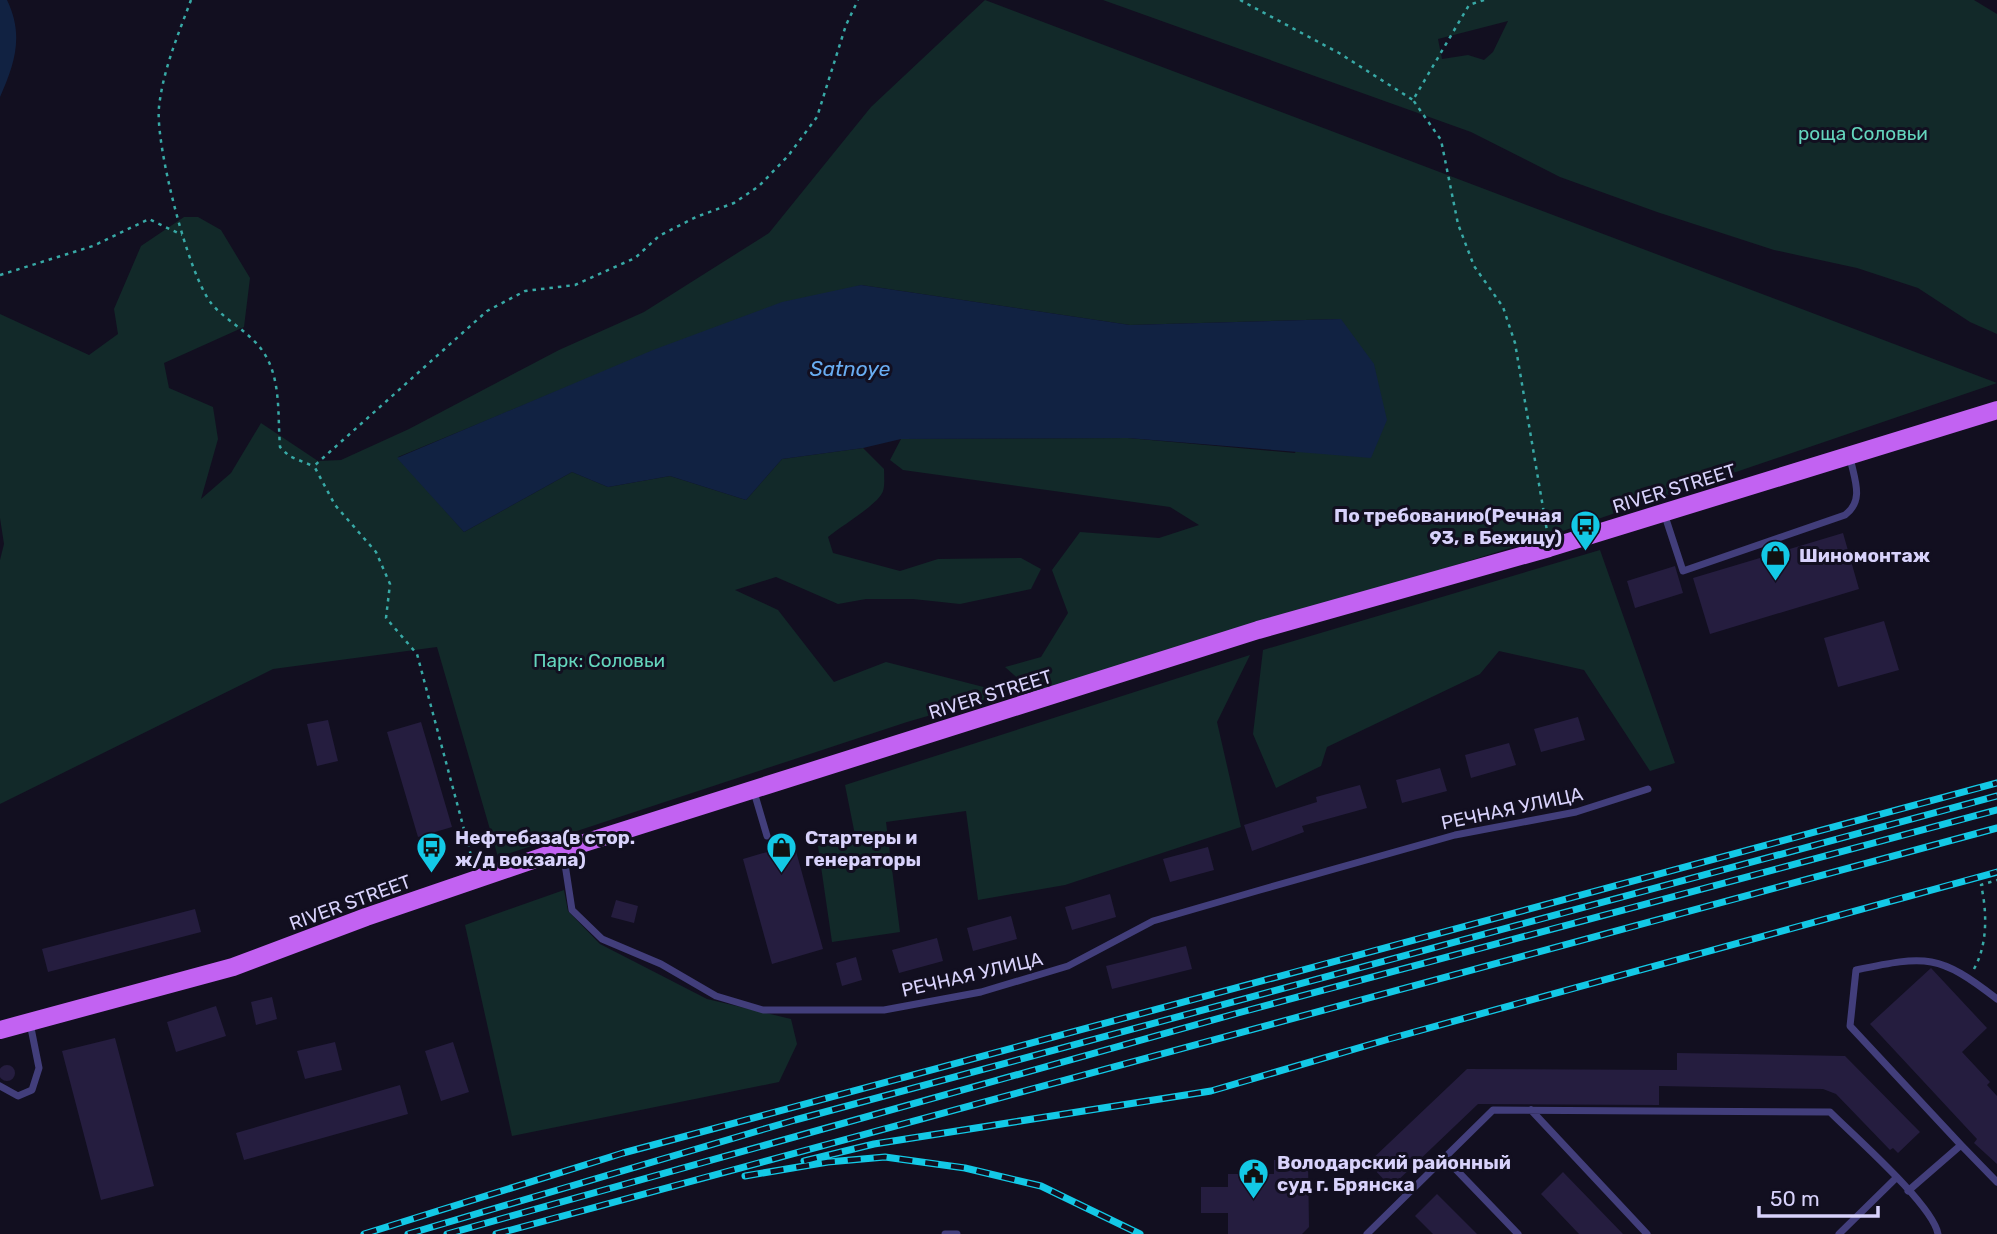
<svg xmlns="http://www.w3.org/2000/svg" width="1997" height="1234" viewBox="0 0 1997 1234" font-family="Rubik,sans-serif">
	<rect width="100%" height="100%" fill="#120f20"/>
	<path fill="#122929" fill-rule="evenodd" d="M985 0 1997 383 1548 536 1038 696 1005 667 1041 657 1068 613 1052 570 1080 532 1159 538 1199 525 1170 507 903 470 890 460 901 439 1128 438 1295 453 1341 319 1130 325 861 285 584 380 398 457 464 532 572 472 608 487 670 476 746 500 782 459 863 448 884 469C884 476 885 485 883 491 879 504 841 526 828 537L833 553 900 571 938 559 1021 558 1041 569 1031 589 960 604 913 599H866L838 604 776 577 735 590 778 610 834 682 886 662 1007 693 907 722 498 857 437 647 273 669 0 804V560L4 544 0 518V314L89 355 118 334 114 309 141 246 184 217H198L221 230 250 278 244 327 164 363 169 388 213 407 218 439 201 499 231 473 261 423 318 461 341 460 409 429 559 350 644 312 769 233 871 107Z
		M1103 0H1974L1997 14V334L1970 322 1918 288 1857 268 1774 250 1657 212 1560 177 1471 132ZM1508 21 1493 52 1484 60 1468 55 1442 59 1438 39Z
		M1600 550 1675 763 1650 771 1584 670 1499 651 1480 674 1327 747 1321 766 1276 788 1253 734 1263 650Z
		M1250 655 1217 722 1241 827 1065 885 978 900 966 811 886 822 900 932 832 942 818 846 855 835 845 785Z
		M564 890 568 911 600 944 707 999 791 1019 797 1044 779 1082 512 1136 465 925Z"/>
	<path fill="#112242" d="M0 0H7C24 35 15 63 0 97Z
		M861 285 1130 325 1341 319 1374 364 1387 420 1371 458 1128 438 901 439 863 448 782 459 746 500 670 476 608 487 572 472 464 532 397 458 653 350 782 302Z"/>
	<path fill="#251d3f" d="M1843 533 1859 589 1710 634 1693 578Z
		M1675 566 1683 593 1635 608 1627 581Z
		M1884 621 1899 670 1838 687 1824 638Z
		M1578 717 1585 740 1541 752 1534 729Z
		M328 720 338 761 317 766 307 724Z
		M421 722 452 827 418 837 387 732Z
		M1509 743 1516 765 1471 778 1465 755Z
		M1440 768 1447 791 1402 803 1396 780Z
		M1360 785 1367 808 1302 826 1304 832 1252 851 1244 825 1317 802 1316 797Z
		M794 844 823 949 772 964 743 859Z
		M1208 847 1214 870 1170 882 1163 859Z
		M1110 894 1116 917 1072 930 1065 907Z
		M616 900 638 906 634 923 611 917Z
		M195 909 201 932 48 972 42 949Z
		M1011 916 1017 939 973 951 967 928Z
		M937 938 943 961 899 973 892 950Z
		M1186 946 1192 969 1112 989 1106 966Z
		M856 957 862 980 842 986 836 963Z
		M1931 968 1987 1028 1962 1052 1990 1082 1987 1085 1997 1096V1164L1974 1143 1977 1139 1870 1024Z
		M272 997 277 1019 256 1025 251 1002Z
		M216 1006 226 1036 176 1052 167 1022Z
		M115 1038 154 1186 101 1200 62 1051Z
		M335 1042 342 1070 305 1079 297 1051Z
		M453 1042 469 1092 441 1101 425 1051Z
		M1677 1053 1845 1056 1920 1132 1898 1153 1893 1148 1890 1150 1836 1094 1823 1089 1659 1086V1105L1478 1104 1391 1187 1368 1163 1467 1069 1677 1070Z
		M-1 1073a8 8 0 1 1 16 0a8 8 0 1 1-16 0Z
		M400 1085 408 1114 244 1160 236 1133Z
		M1274 1160H1308L1309 1227 1302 1234H1228V1213H1201V1187H1228V1174H1274Z
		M1563 1172 1623 1234H1579L1541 1194Z
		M1437 1194 1477 1234H1433L1415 1216Z"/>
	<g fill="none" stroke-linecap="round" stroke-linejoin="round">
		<path stroke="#38a9a6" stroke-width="2.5" stroke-dasharray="3.5 5" stroke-linecap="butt" d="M191 0C178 35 163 70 159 107 155 144 188 274 211 303 221 316 239 326 251 338 283 366 277 408 280 447L289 456 313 466
			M1240 0 1339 53 1413 100
			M1484 0 1469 5 1413 100 1441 140 1458 224 1474 266 1503 307 1515 343 1547 531
			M0 275 93 246 149 219 182 235
			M473 863 417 654 386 618 390 584 376 552 335 505 314 466 487 311 525 291 575 285 635 258 659 236 696 217 734 203 759 186 788 156 817 117 846 25 858 0
			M1974 969C1988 944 1987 911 1981 885L1997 880"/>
		<path stroke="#423e7b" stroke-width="7" d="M1664 513 1683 571 1845 515C1865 500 1854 479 1850 457
			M754 792 767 836
			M563 851 572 910 602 939 661 964 716 996 763 1010H884L981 992 1068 966 1153 921 1260 890 1455 835 1576 812 1648 789
			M0 1086 18 1096 32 1090 39 1068 30 1023
			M1531 1110 1647 1234
			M1961 1145 1850 1026 1856 970C1927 955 1939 954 1997 999
			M1443 1156 1518 1234
			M1908 1191 1961 1145 1997 1182
			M945 1234H957
			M1367 1234 1493 1110 1830 1112C1854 1136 1933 1205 1938 1234
			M1839 1234 1896 1178"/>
		<path stroke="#c262f2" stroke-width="18" d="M0 1030 233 967 366 917 562 850 1258 630 1549 548 1997 410"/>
		<defs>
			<path id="rail" d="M804 1161 874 1144 1211 1091 1389 1039 1997 872
				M745 1176 828 1162 885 1157 965 1168 1041 1186 1140 1234
				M364 1234 623 1153 1997 783
				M408 1234 795 1120 1997 796
				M447 1234 1238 1013 1997 810
				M496 1234 1997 828"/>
		</defs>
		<use href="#rail" stroke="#13c9e6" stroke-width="7"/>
		<use href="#rail" stroke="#120f20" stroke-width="4.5" stroke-dasharray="13" stroke-linecap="butt"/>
	</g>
	<defs>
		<symbol id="bus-pin" viewBox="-11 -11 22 30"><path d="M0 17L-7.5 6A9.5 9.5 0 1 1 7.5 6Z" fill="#13c9e6" stroke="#120f20"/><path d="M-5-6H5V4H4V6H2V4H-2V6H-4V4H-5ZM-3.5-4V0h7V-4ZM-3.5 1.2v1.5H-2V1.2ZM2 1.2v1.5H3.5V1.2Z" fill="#111"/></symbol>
		<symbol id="shop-pin" viewBox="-11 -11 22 30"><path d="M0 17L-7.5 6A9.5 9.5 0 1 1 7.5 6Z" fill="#13c9e6" stroke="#120f20"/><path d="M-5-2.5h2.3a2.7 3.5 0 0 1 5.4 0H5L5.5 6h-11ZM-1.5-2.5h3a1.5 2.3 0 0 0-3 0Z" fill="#111"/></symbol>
		<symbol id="civic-pin" viewBox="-11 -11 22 30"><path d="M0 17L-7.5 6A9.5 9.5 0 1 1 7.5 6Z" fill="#13c9e6" stroke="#120f20"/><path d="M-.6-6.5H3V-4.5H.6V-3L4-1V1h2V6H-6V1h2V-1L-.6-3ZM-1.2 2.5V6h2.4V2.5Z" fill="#111"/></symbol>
	</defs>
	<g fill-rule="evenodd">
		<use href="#bus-pin" x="1568" y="508" width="35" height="47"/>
		<use href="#shop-pin" x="1758" y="538" width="35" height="47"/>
		<use href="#bus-pin" x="414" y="830" width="35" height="47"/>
		<use href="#shop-pin" x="764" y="830" width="35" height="47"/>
		<use href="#civic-pin" x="1236" y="1156" width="35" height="47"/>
	</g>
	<g text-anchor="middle" stroke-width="6" stroke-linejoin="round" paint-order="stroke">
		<g font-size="19" fill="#64d5bd" stroke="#120f20">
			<text x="1863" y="140">роща Соловьи</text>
			<text x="599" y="667">Парк: Соловьи</text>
		</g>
		<g font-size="19" fill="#d8d2fb" stroke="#120f20">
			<text transform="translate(1674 488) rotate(-17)" y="7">RIVER STREET</text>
			<text transform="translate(990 694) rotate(-17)" y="7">RIVER STREET</text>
			<text transform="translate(1512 808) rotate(-12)" y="7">РЕЧНАЯ УЛИЦА</text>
			<text transform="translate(350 902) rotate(-20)" y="7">RIVER STREET</text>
			<text transform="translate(972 974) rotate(-13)" y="7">РЕЧНАЯ УЛИЦА</text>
		</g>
		<g font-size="19" font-weight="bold" fill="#d8d2fb" stroke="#120f20" text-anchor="start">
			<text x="1562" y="522" text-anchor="end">По требованию(Речная<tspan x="1562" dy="22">93, в Бежицу)</tspan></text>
			<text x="1799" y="562">Шиномонтаж</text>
			<text x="455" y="844">Нефтебаза(в стор.<tspan x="455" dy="22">ж/д вокзала)</tspan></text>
			<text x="805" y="844">Стартеры и<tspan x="805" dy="22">генераторы</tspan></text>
			<text x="1277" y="1169">Володарский районный<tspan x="1277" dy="22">суд г. Брянска</tspan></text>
		</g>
		<g font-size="21" font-style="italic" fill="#69adf2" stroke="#120f20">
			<text x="850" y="376">Satnoye</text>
		</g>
	</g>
	<path d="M1759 1206v10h119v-10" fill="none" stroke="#d8d2fb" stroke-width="3.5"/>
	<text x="1770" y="1206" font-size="21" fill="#d8d2fb" stroke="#120f20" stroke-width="5" paint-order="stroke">50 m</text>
</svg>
